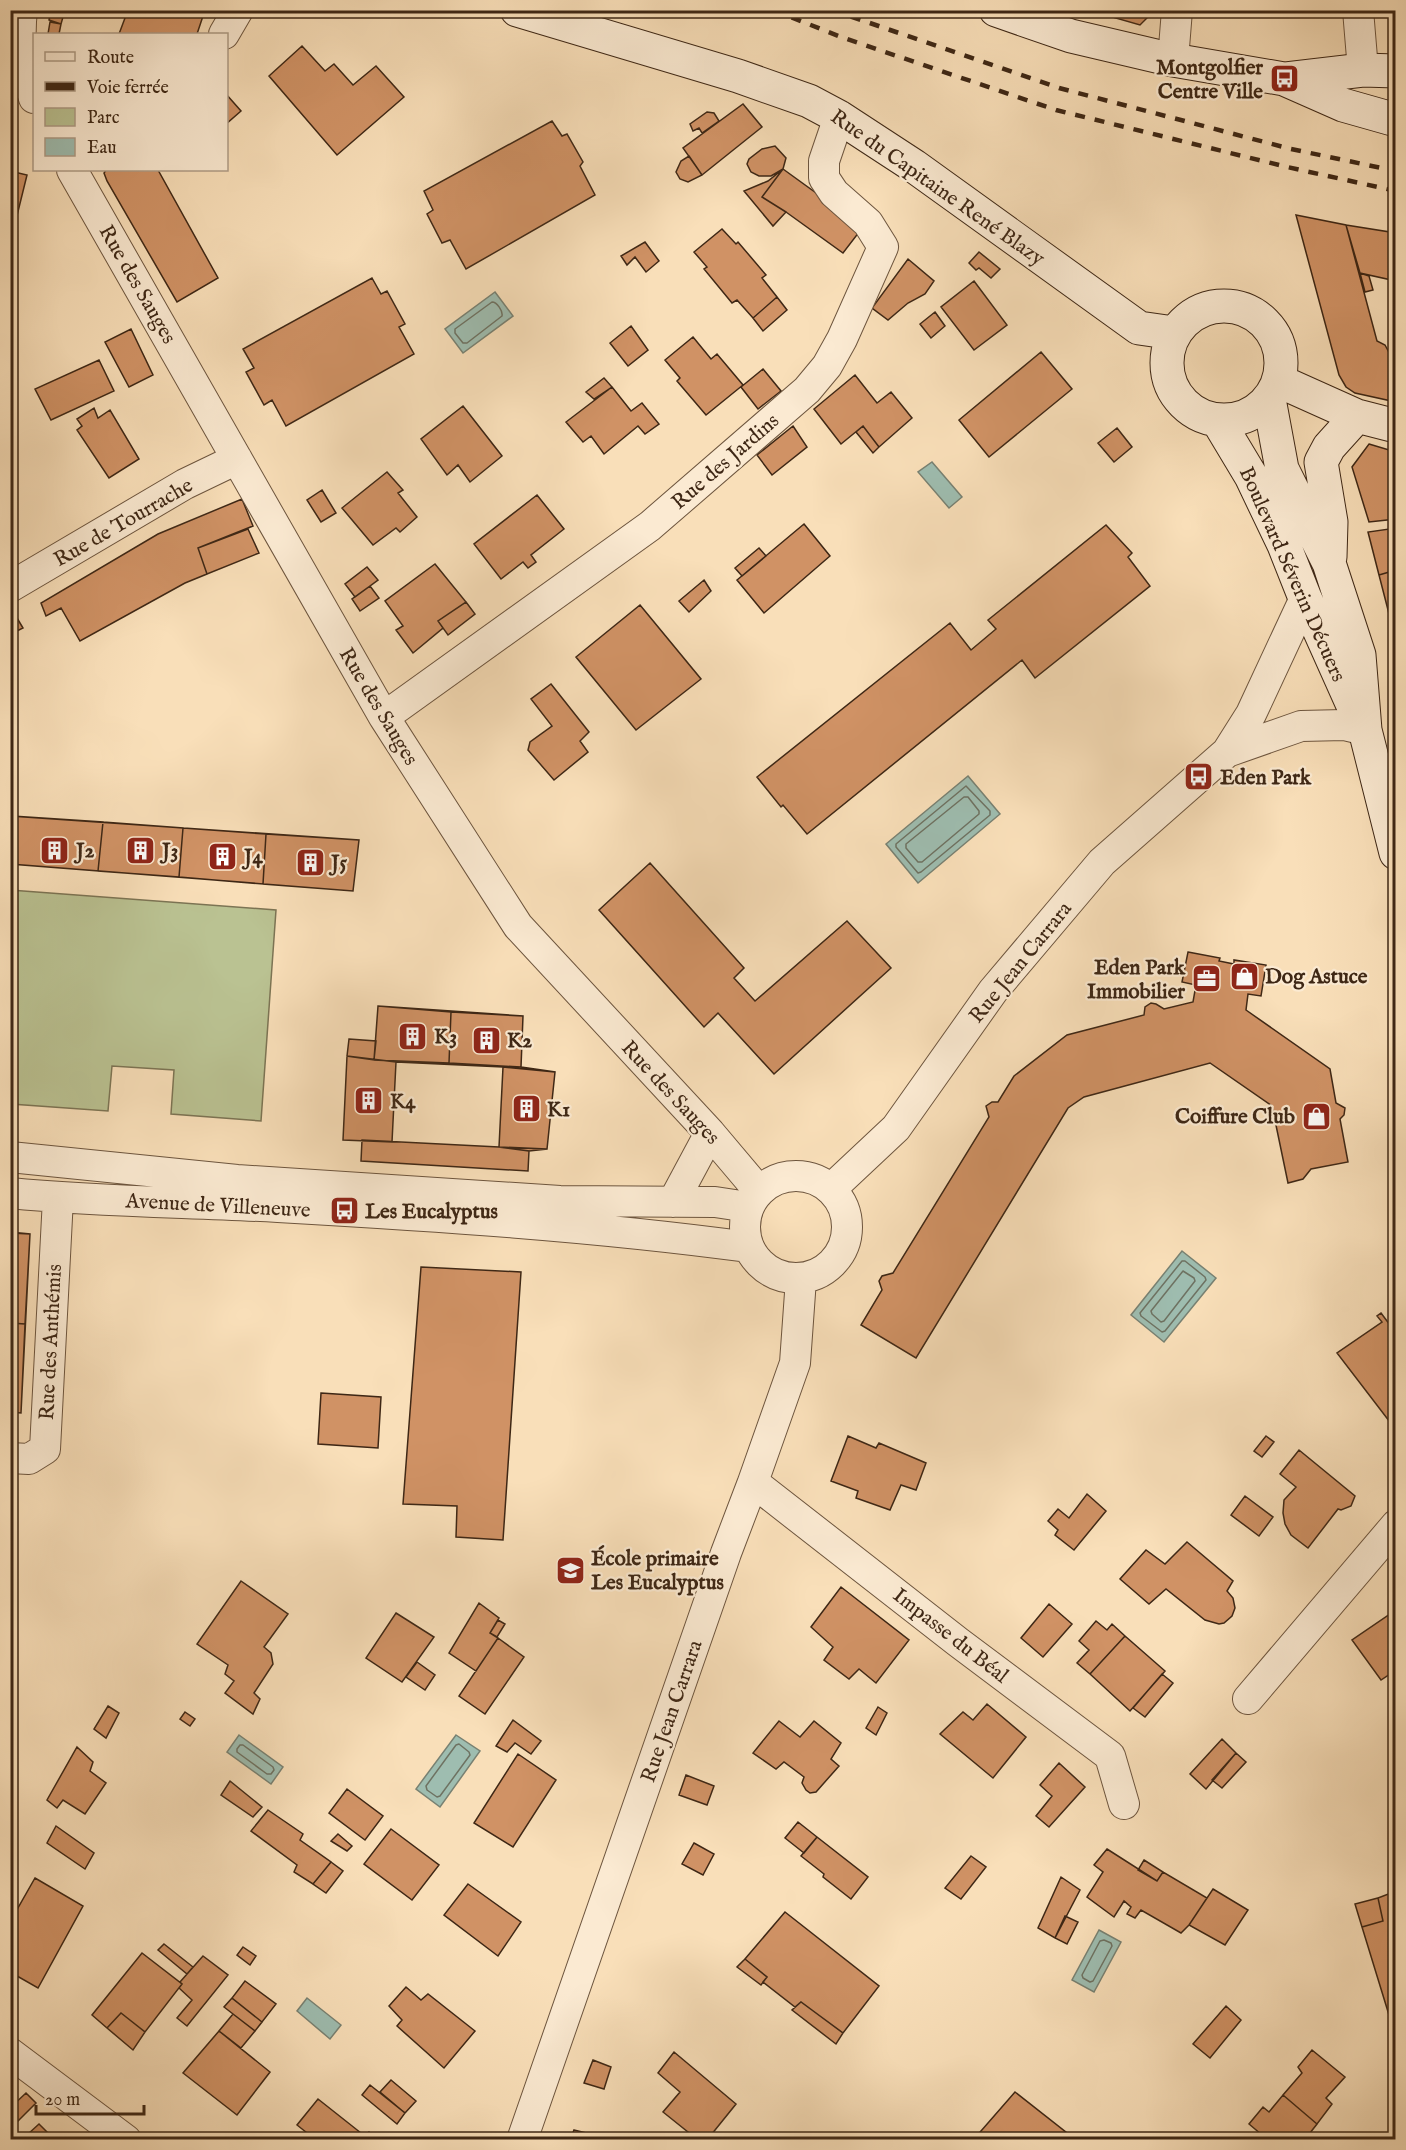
<svg xmlns="http://www.w3.org/2000/svg" width="1406" height="2150" viewBox="0 0 1406 2150" font-family="'IM FELL English',serif">
	<rect width="100%" height="100%" fill="#f9dfb9"/>
	<filter id="stains"><feTurbulence type="fractalNoise" baseFrequency=".00333" numOctaves="4"/><feColorMatrix values="0 0 0 0 .2 0 0 0 0 .09 0 0 0 0 .02 0 0 0 .5 -.17"/></filter>
	<radialGradient id="worn" r=".72"><stop offset=".6" stop-color="#630" stop-opacity="0"/><stop offset="1" stop-color="#630" stop-opacity=".3"/></radialGradient>
	<path fill="#bac292" stroke="#7c7454" stroke-width="1.5" d="M10 890 276 910 261 1121 171 1114 174 1070 112 1066 108 1111 11 1104Z"/>
	<path fill="#9ebdb0" stroke="#788172" stroke-width="1.5" d="M495 292 513 316 463 353 445 329Z
		M932 462 962 497 949 508 918 472Z
		M968 776 1000 814 918 883 886 844Z
		M1182 1251 1216 1278 1164 1342 1131 1315Z
		M239 1735 283 1767 271 1784 227 1752Z
		M456 1735 480 1751 440 1807 416 1789Z
		M1099 1930 1121 1942 1094 1992 1072 1980Z
		M307 1998 341 2025 330 2039 297 2011Z"/>
	<g fill="none" stroke-linecap="round" stroke-linejoin="round">
		<path stroke="#6e7262" stroke-width="1.5" d="M492 302C497 302 503 311 502 316L467 343H463L455 333V329Z
			M966 786 990 811V815L921 872 918 873 896 847V844Z
			M964 797H968L979 811V814L922 862H918L906 848V844Z
			M1182 1261H1185L1205 1277 1206 1280 1165 1331 1162 1332 1141 1316 1140 1313Z
			M1183 1271 1194 1278 1195 1281 1164 1321 1161 1322 1152 1314 1151 1311Z
			M240 1745H243L273 1767 274 1770 271 1774H267L237 1752V1749Z
			M456 1745 459 1744 469 1752 470 1755 440 1796 437 1797 427 1790 426 1786Z
			M1104 1940 1111 1943 1112 1946 1093 1981 1090 1982 1083 1978 1082 1975 1100 1941Z"/>
	</g>
	<path fill="#d09265" stroke="#3e2715" stroke-width="1.5" d="M51 10H65L61 24 49 20Z
		M128 10H205L197 34H119Z
		M1097 10H1153V12L1140 25 1098 13Z
		M1389 10H1396V42H1389Z
		M50 22 61 24 59 34H48Z
		M302 46 325 71 334 64 353 85 376 66 404 97 337 155 269 76Z
		M226 94 241 111 226 124Z
		M743 104 762 127 702 175 683 148Z
		M707 112 714 113 719 121 702 133 699 128 693 131 690 124Z
		M552 121 562 136 567 134 583 162 580 166 595 195 466 269 450 240 442 243 427 214 433 210 424 191Z
		M775 146 786 158 783 169 771 176H759L751 172 747 164 749 159 762 149Z
		M689 156 702 175 688 182 680 179 676 172 681 161Z
		M783 169 762 197 786 212 773 226 744 191 768 181Z
		M783 169 863 227 843 253 786 212 762 197Z
		M106 170H158L218 278 177 302 107 181 104 173Z
		M10 171 27 175 12 236 10 235Z
		M1296 215 1346 225 1377 341 1385 345 1391 356 1396 357V402L1355 393 1346 387 1339 375Z
		M1346 225 1396 233V281L1360 273Z
		M722 229 736 244 738 242 766 275 762 278 777 297 753 318 737 300 732 303 704 269 707 267 694 252Z
		M645 242 659 261 646 272 635 257 627 265 621 256Z
		M979 252 1000 269 991 278 979 268 976 270 969 263Z
		M908 259 934 281 925 294 908 303 888 320 872 308Z
		M1360 273 1369 276 1373 290 1365 292Z
		M372 278 381 294 387 291 405 324 399 327 414 354 286 426 272 400 264 405 246 372 254 368 243 349Z
		M974 281 1007 325 974 350 941 307Z
		M777 297 787 310 763 331 753 318Z
		M935 312 945 326 931 338 920 324Z
		M631 326 648 350 628 366 610 343Z
		M131 329 153 375 129 387 105 342Z
		M693 337 711 359 717 354 743 385 706 415 677 381 680 378 665 360Z
		M1041 352 1072 389 989 457 959 420Z
		M99 360 114 391 51 420 35 389Z
		M763 369 781 391 758 409 741 387Z
		M855 375 877 403 891 392 912 418 879 447 863 426 841 444 814 409Z
		M604 378 612 387 594 399 586 392Z
		M612 387 631 411 642 403 659 424 645 434 638 426 604 454 591 436 583 442 566 422Z
		M463 406 502 456 470 482 458 465 447 475 421 439Z
		M94 408 98 418 110 410 139 459 109 478 77 430 82 426 77 419Z
		M793 426 807 447 772 475 757 455Z
		M863 426 879 447 873 453 856 432Z
		M1117 428 1132 447 1114 462 1098 443Z
		M1369 444 1396 452V519L1369 522 1352 467Z
		M387 472 403 490 398 493 417 517 400 532 396 528 373 545 342 508Z
		M322 490 336 513 321 522 307 500Z
		M537 495 564 529 531 555 536 562 528 568 523 562 501 579 474 544Z
		M242 499 253 526 198 548 207 574 185 583 80 641 61 608 46 616 41 603 158 534Z
		M804 524 830 556 764 613 737 580Z
		M1106 525 1132 553 1128 557 1150 586 1035 678 1022 660 807 834 783 805 781 807 757 777 950 623 971 650 996 629 988 620Z
		M1396 528V570L1379 575 1368 532Z
		M248 529 259 553 207 574 198 548Z
		M759 548 766 556 742 576 735 568Z
		M435 564 466 602 438 621 443 628 413 653 396 630 403 626 385 601Z
		M367 567 378 580 355 597 345 584Z
		M1396 570V641L1379 575Z
		M704 580 711 591 689 612 679 601Z
		M370 586 379 598 360 611 352 599Z
		M466 602 475 614 448 635 438 621Z
		M640 605 701 679 636 730 576 657Z
		M17 618 23 628 11 634 10 622Z
		M551 684 589 732 580 741 588 752 554 780 528 750 530 742 552 726 531 699Z
		M10 816 359 840 353 891 10 864Z
		M12 816 103 822 98 871 10 864Z
		M103 822 183 828 179 877 98 871Z
		M183 828 266 834 263 884 179 877Z
		M266 834 359 840 353 891 263 884Z
		M650 863 744 968 734 978 755 1001 847 921 891 968 774 1074 718 1013 704 1027 599 910Z
		M1188 952 1220 958 1219 961 1234 964V960L1266 965 1261 996 1248 994 1246 1010 1330 1069 1336 1103 1345 1108 1344 1115 1340 1119 1348 1162 1311 1169 1303 1179 1288 1183 1272 1106 1210 1063 1084 1097 1068 1108 916 1358 861 1325 882 1290 879 1281 882 1276 893 1273 989 1117 986 1106 992 1102H998L1014 1076 1067 1035 1144 1015 1145 1007 1151 1003 1156 1004 1164 1009 1193 1002 1196 985 1182 982Z
		M378 1006 523 1016 521 1067 555 1072 547 1149 529 1151 499 1147 503 1067 396 1062 392 1142 343 1140 347 1056 374 1060Z
		M378 1006 523 1016 521 1067 374 1060Z
		M378 1006 451 1012 449 1063 374 1060Z
		M451 1012 523 1016 521 1067 449 1063Z
		M349 1039 376 1041 374 1060 347 1056Z
		M347 1056 396 1062 392 1142 343 1140Z
		M503 1067 555 1072 547 1149 499 1147Z
		M362 1140 499 1147 529 1151 528 1171 361 1161Z
		M10 1232 30 1234 21 1413 10 1412Z
		M10 1233 30 1234 25 1324 10 1323Z
		M421 1267 521 1272 503 1540 456 1537 457 1506 403 1504Z
		M1381 1313 1396 1333V1430L1337 1353 1382 1322 1377 1316Z
		M10 1323 25 1324 21 1413 10 1412Z
		M321 1393 381 1397 378 1448 318 1444Z
		M848 1436 876 1448 879 1443 926 1463 916 1490 901 1485 890 1510 856 1498 858 1491 831 1481Z
		M1266 1436 1274 1442 1262 1457 1254 1451Z
		M1299 1450 1355 1496 1351 1506 1341 1510 1338 1509 1308 1548 1291 1535 1285 1524 1283 1513 1284 1500 1296 1487 1280 1474Z
		M1087 1494 1106 1511 1074 1550 1055 1535 1058 1530 1048 1521 1058 1509 1069 1518Z
		M1245 1496 1273 1517 1259 1536 1231 1515Z
		M1187 1542 1233 1581 1227 1591 1233 1598 1235 1608 1232 1616 1224 1623 1219 1624 1205 1620 1166 1589 1149 1604 1120 1579 1146 1550 1165 1564Z
		M241 1581 288 1614 264 1647 271 1653 273 1664 254 1693 260 1699 253 1714 225 1693 234 1681 225 1674 228 1665 197 1644Z
		M841 1587 909 1640 876 1683 859 1669 849 1679 824 1660 833 1647 811 1627Z
		M479 1603 499 1618 490 1633 498 1638 476 1671 449 1653Z
		M1049 1604 1072 1624 1043 1657 1021 1638Z
		M1396 1610V1670L1381 1680 1352 1640Z
		M396 1613 434 1637 402 1682 366 1658Z
		M498 1620 505 1624 497 1637 490 1633Z
		M1096 1621 1107 1630 1112 1624 1125 1636 1090 1674 1077 1663 1089 1650 1079 1641Z
		M1125 1636 1165 1671 1130 1711 1090 1674Z
		M498 1638 524 1657 485 1714 459 1696Z
		M417 1662 435 1675 425 1690 406 1677Z
		M1162 1674 1173 1683 1145 1717 1133 1708Z
		M987 1704 1026 1737 993 1778 940 1734 963 1712 973 1720Z
		M108 1706 119 1713 106 1738 94 1729Z
		M878 1707 887 1713 876 1735 866 1728Z
		M185 1712 195 1719 190 1726 180 1719Z
		M513 1720 541 1741 531 1754 515 1743 507 1752 496 1746Z
		M779 1721 800 1737 814 1721 841 1743 831 1759 839 1766 816 1792 810 1793 806 1790 802 1783 804 1777 784 1762 776 1769 753 1753Z
		M1222 1739 1236 1753 1206 1789 1190 1774Z
		M77 1747 93 1762 90 1771 106 1783 85 1814 63 1800 57 1808 47 1800Z
		M1236 1753 1246 1762 1222 1788 1212 1780Z
		M518 1754 556 1780 513 1847 474 1823Z
		M1059 1763 1085 1787 1049 1827 1036 1816 1052 1796 1040 1785Z
		M686 1775 714 1786 707 1805 679 1795Z
		M230 1781 262 1807 253 1817 221 1795Z
		M347 1789 383 1816 365 1840 329 1813Z
		M268 1810 303 1834 300 1840 331 1862 313 1884 294 1872 297 1865 251 1831Z
		M798 1822 817 1837 804 1853 785 1838Z
		M56 1826 94 1853 85 1869 47 1843Z
		M391 1829 439 1865 412 1900 364 1864Z
		M338 1834 352 1846 347 1851 331 1841Z
		M817 1837 868 1877 851 1899 823 1877 824 1874 801 1856Z
		M694 1843 714 1854 703 1875 682 1864Z
		M1107 1849 1157 1881 1163 1872 1207 1898 1189 1925 1181 1933 1141 1910 1135 1918 1127 1914 1131 1907 1124 1901 1114 1917 1087 1897 1103 1872 1094 1865Z
		M971 1856 986 1867 961 1899 945 1888Z
		M1144 1860 1163 1872 1157 1881 1138 1870Z
		M331 1862 343 1871 326 1893 313 1884Z
		M1061 1877 1080 1890 1055 1938 1038 1928Z
		M35 1878 83 1906 38 1988 10 1972V1922Z
		M468 1884 521 1922 498 1956 444 1915Z
		M1213 1889 1248 1910 1225 1945 1189 1925Z
		M1396 1891V2027L1393 2028 1362 1927 1383 1921 1378 1898Z
		M1378 1898 1383 1921 1362 1927 1355 1904Z
		M785 1912 879 1986 843 2033 801 2002 795 2007 763 1982 767 1977 745 1959Z
		M1065 1916 1078 1922 1067 1944 1055 1938Z
		M164 1944 193 1967 187 1974 158 1950Z
		M243 1947 256 1956 250 1965 237 1955Z
		M142 1953 182 1984 145 2032 121 2013 107 2028 92 2015Z
		M203 1956 228 1975 187 2026 177 2018 192 2000 179 1988 182 1984 180 1982Z
		M745 1959 767 1977 761 1985 737 1967Z
		M245 1981 276 2004 262 2022 232 1998Z
		M406 1987 421 2000 428 1994 475 2031 444 2068 397 2026 402 2020 389 2006Z
		M232 1998 262 2022 255 2031 224 2007Z
		M801 2002 843 2033 836 2044 792 2010Z
		M1226 2006 1241 2020 1210 2058 1193 2044Z
		M121 2013 145 2032 133 2050 107 2028Z
		M233 2014 255 2031 241 2048 219 2031Z
		M219 2031 270 2072 237 2115 183 2073Z
		M1312 2050 1345 2077 1326 2098 1332 2104 1317 2124 1283 2095 1302 2073 1298 2067Z
		M674 2052 736 2104 707 2140H698L663 2112 680 2092 658 2073Z
		M593 2060 611 2067 604 2089 584 2083Z
		M391 2080 416 2101 405 2113 380 2092Z
		M370 2085 405 2113 397 2124 362 2095Z
		M1015 2092 1076 2140 974 2139Z
		M26 2093 36 2103 15 2124 10 2119V2108Z
		M1283 2095 1317 2124 1306 2138 1300 2134 1296 2140H1268L1249 2124 1263 2107 1269 2112Z
		M318 2099 366 2137 369 2132 379 2140H316L297 2125Z
		M39 2124 55 2140H33L28 2134Z
		M574 2130 611 2139V2140H570Z"/>
	<g fill="none" stroke-linecap="round" stroke-linejoin="round">
		<defs>
			<path id="street" d="M22 10C18 45 23 66 34 98
				M1358 10 1363 70
				M224 34 238 10
				M1173 60 1177 10
				M72 170 384 717 518 926 710 1133 759 1191
				M10 587 185 484 237 459
				M384 717 650 526 807 390 827 366 842 339 883 247 868 223 834 193 824 178V161L839 117
				M1227 752 1301 726 1344 725 1365 730
				M10 1157 237 1180 560 1201 715 1202 748 1207
				M745 1227a51 51 0 1 1 102 0a51 51 0 1 1-102 0Z
				M831 1189 896 1128 993 991 1102 862 1227 752 1251 714 1305 598
				M10 1193C99 1202 189 1202 278 1207 435 1216 592 1226 748 1247
				M673 1202 710 1133
				M10 1458 29 1459 45 1449 58 1198
				M753 1482 958 1642 1110 1756 1124 1804
				M1248 1699 1396 1525
				M10 2053 126 2140
				M522 2140 726 1553 753 1482 795 1363 801 1279"/>
			<path id="secondary" d="M517 10 738 76 809 101 839 117 914 166 1139 328 1174 333
				M996 10 1071 36 1173 60 1284 79 1343 105 1396 120
				M1286 79 1363 70 1396 71
				M1167 363a57 57 0 1 1 114 0a57 57 0 1 1-114 0Z
				M1279 381 1357 416 1396 426
				M1269 399 1282 469 1329 563 1359 655 1365 730 1396 853
				M1218 421 1251 476 1284 545 1305 598 1356 712
				M1330 557 1331 522 1321 462 1329 447 1357 416"/>
		</defs>
		<use href="#street" stroke="#6d553e" stroke-width="32"/>
		<use href="#secondary" stroke="#3e2715" stroke-width="35"/>
		<use href="#street" stroke="#fbead2" stroke-width="30"/>
		<use href="#secondary" stroke="#fbead2" stroke-width="33"/>
		<path stroke="#3e2715" stroke-width="4.5" stroke-dasharray="10 10" stroke-linecap="butt" d="M773 10 841 37 1056 110 1287 167 1396 191
			M832 10 1059 88 1291 149 1396 171"/>
	</g>
	<defs>
		<symbol id="bus-square" viewBox="-11 -11 22 22"><rect x="-9" y="-9" width="18" height="18" rx="4" fill="#8f2418" stroke="#fbead2"/><path d="M-5-6H5V4H4V6H2V4H-2V6H-4V4H-5ZM-3.5-4V0h7V-4ZM-3.5 1.2v1.5H-2V1.2ZM2 1.2v1.5H3.5V1.2Z" fill="#fff"/></symbol>
		<symbol id="building-square" viewBox="-11 -11 22 22"><rect x="-9" y="-9" width="18" height="18" rx="4" fill="#8f2418" stroke="#fbead2"/><path d="M-4-6H4V6H1V3H-1V6H-4ZM-2.5-4.3h1.7v1.8h-1.7ZM.8-4.3h1.7v1.8H.8ZM-2.5-1h1.7V.8h-1.7ZM.8-1h1.7V.8H.8Z" fill="#fff"/></symbol>
		<symbol id="shop-square" viewBox="-11 -11 22 22"><rect x="-9" y="-9" width="18" height="18" rx="4" fill="#8f2418" stroke="#fbead2"/><path d="M-5-2.5h2.3a2.7 3.5 0 0 1 5.4 0H5L5.5 6h-11ZM-1.5-2.5h3a1.5 2.3 0 0 0-3 0Z" fill="#fff"/></symbol>
		<symbol id="office-square" viewBox="-11 -11 22 22"><rect x="-9" y="-9" width="18" height="18" rx="4" fill="#8f2418" stroke="#fbead2"/><path d="M-6-3h4V-5.5h4V-3h4V5H-6ZM-1-4.5V-3h2v-1.5ZM-6 0V1H6V0Z" fill="#fff"/></symbol>
		<symbol id="school-square" viewBox="-11 -11 22 22"><rect x="-9" y="-9" width="18" height="18" rx="4" fill="#8f2418" stroke="#fbead2"/><path d="M0-5L7-2L0 1L-7-2ZM-4 1L0 2.5L4 1V4Q0 6-4 4Z" fill="#fff"/></symbol>
	</defs>
	<g fill-rule="evenodd">
		<use href="#bus-square" x="1268" y="62" width="33" height="33"/>
		<use href="#bus-square" x="1182" y="760" width="33" height="33"/>
		<use href="#building-square" x="38" y="834" width="33" height="33"/>
		<use href="#building-square" x="124" y="834" width="33" height="33"/>
		<use href="#building-square" x="206" y="840" width="33" height="33"/>
		<use href="#building-square" x="294" y="846" width="33" height="33"/>
		<use href="#shop-square" x="1228" y="960" width="33" height="33"/>
		<use href="#office-square" x="1190" y="962" width="33" height="33"/>
		<use href="#building-square" x="396" y="1020" width="33" height="33"/>
		<use href="#building-square" x="470" y="1024" width="33" height="33"/>
		<use href="#building-square" x="352" y="1084" width="33" height="33"/>
		<use href="#building-square" x="510" y="1092" width="33" height="33"/>
		<use href="#shop-square" x="1300" y="1100" width="33" height="33"/>
		<use href="#bus-square" x="328" y="1194" width="33" height="33"/>
		<use href="#school-square" x="554" y="1554" width="33" height="33"/>
	</g>
	<g text-anchor="middle" stroke-width="4.5" stroke-linejoin="round" paint-order="stroke">
		<g font-size="21" font-weight="bold" fill="#3e2715" stroke="#fbead2" text-anchor="start">
			<text x="1263" y="74" text-anchor="end">Montgolfier<tspan x="1263" dy="24">Centre Ville</tspan></text>
			<text x="1220" y="784">Eden Park</text>
			<text x="76" y="857">J2</text>
			<text x="162" y="857">J3</text>
			<text x="244" y="863">J4</text>
			<text x="331" y="869">J5</text>
			<text x="1185" y="974" text-anchor="end">Eden Park<tspan x="1185" dy="24">Immobilier</tspan></text>
			<text x="1265" y="983">Dog Astuce</text>
			<text x="434" y="1043">K3</text>
			<text x="507" y="1047">K2</text>
			<text x="390" y="1108">K4</text>
			<text x="547" y="1116">K1</text>
			<text x="1295" y="1123" text-anchor="end">Coiffure Club</text>
			<text x="365" y="1218">Les Eucalyptus</text>
			<text x="591" y="1565">École primaire<tspan x="591" dy="24">Les Eucalyptus</tspan></text>
		</g>
		<g font-size="21" fill="#3e2715" stroke="#fbead2">
			<text transform="translate(938 187) rotate(35)" y="7">Rue du Capitaine René Blazy</text>
			<text transform="translate(138 284) rotate(60)" y="7">Rue des Sauges</text>
			<text transform="translate(725 461) rotate(-41)" y="7">Rue des Jardins</text>
			<text transform="translate(123 522) rotate(-30)" y="7">Rue de Tourrache</text>
			<text transform="translate(1293 574) rotate(66)" y="7">Boulevard Séverin Décuers</text>
			<text transform="translate(379 706) rotate(59)" y="7">Rue des Sauges</text>
			<text transform="translate(1020 962) rotate(-51)" y="7">Rue Jean Carrara</text>
			<text transform="translate(671 1092) rotate(47)" y="7">Rue des Sauges</text>
			<text transform="translate(218 1205) rotate(3)" y="7">Avenue de Villeneuve</text>
			<text transform="translate(50 1342) rotate(-87)" y="7">Rue des Anthémis</text>
			<text transform="translate(951 1635) rotate(38)" y="7">Impasse du Béal</text>
			<text transform="translate(671 1711) rotate(-71)" y="7">Rue Jean Carrara</text>
		</g>
	</g>
	<rect width="1406" height="2150" fill="none" stroke="#f9dfb9" stroke-width="36"/>
	<rect x="12" y="12" width="1382" height="2126" fill="none" stroke="#3e2715" stroke-width="3"/>
	<rect x="18" y="18" width="1370" height="2114" fill="none" stroke="#3e2715" stroke-width="1.5"/>
	<rect x="33" y="33" width="195" height="138" fill="#fbead2" stroke="#af9c86" stroke-width="1.5"/>
	<rect x="45" y="52" width="30" height="9" fill="#fbead2" stroke="#af9c86" stroke-width="1.5"/>
	<text x="87" y="63" font-size="18" fill="#3e2715">Route</text>
	<rect x="45" y="82" width="30" height="9" fill="#3e2715" stroke="#af9c86" stroke-width="1.5"/>
	<text x="87" y="93" font-size="18" fill="#3e2715">Voie ferrée</text>
	<rect x="45" y="108" width="30" height="18" fill="#bac292" stroke="#af9c86" stroke-width="1.5"/>
	<text x="87" y="123" font-size="18" fill="#3e2715">Parc</text>
	<rect x="45" y="138" width="30" height="18" fill="#9ebdb0" stroke="#af9c86" stroke-width="1.5"/>
	<text x="87" y="153" font-size="18" fill="#3e2715">Eau</text>
	<path d="M36 2105v9h108v-9" fill="none" stroke="#3e2715" stroke-width="3"/>
	<text x="45" y="2105" font-size="18" fill="#3e2715" stroke="#fbead2" stroke-width="4.5" paint-order="stroke">20 m</text>
	<rect width="100%" height="100%" filter="url(#stains)"/>
	<rect width="100%" height="100%" fill="url(#worn)"/>
</svg>
